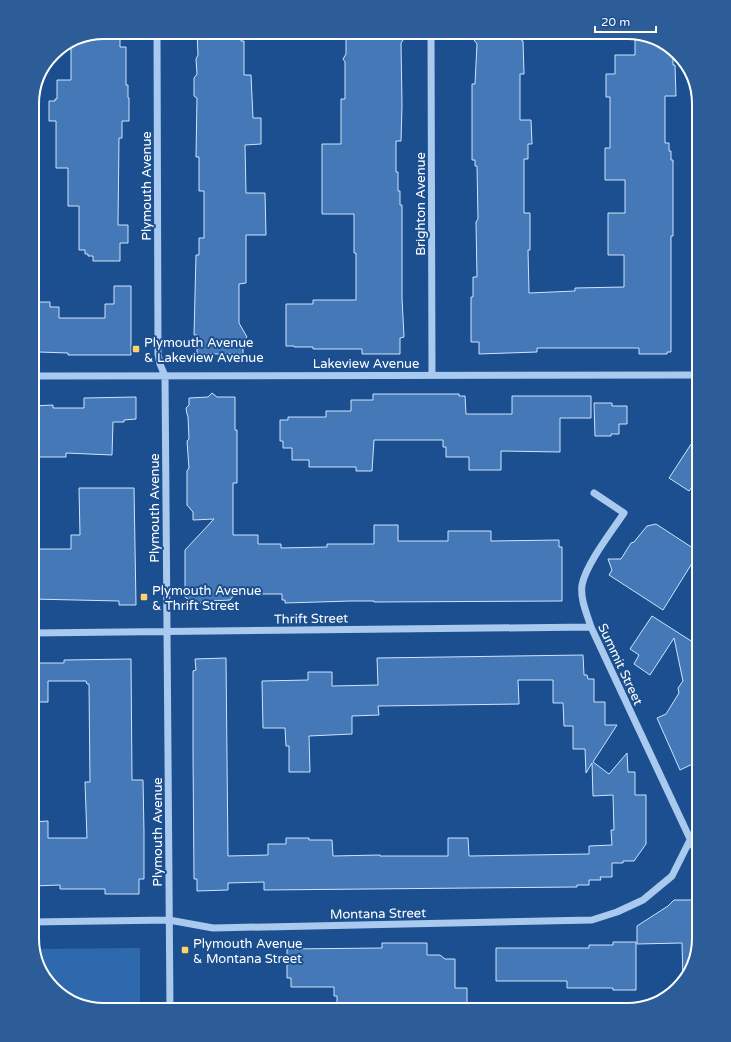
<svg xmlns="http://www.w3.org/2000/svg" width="731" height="1042" viewBox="0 0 731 1042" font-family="'Varela Round',sans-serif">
	<rect width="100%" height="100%" fill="#1b4f8f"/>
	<path fill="#2e69ad" d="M140 948V1010H100L68 1000 42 974 35 949Z"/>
	<path fill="#4478b7" stroke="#cfe3fa" d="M104 32H120V47H126V85H128V98H129V121H122V138H119L118 225H128V243H120V261H93V256H88V254H85V250H79V206H68V168H56V121H49V101H55V99H57V80H71V45Z
		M197 32H241V41H244V75H251L253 118H261V144L245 145 246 193H265L266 235H246V283L239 284V323L247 337 243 341V354H197V335H194L196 255H199V238H204V191H199V157H196L197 98 194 96V78L197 74 196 59 198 55Z
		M346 32H409L401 43 402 105 401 141H396V172H398V191H400V205H402V298L404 337 400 338V354H362V349H313V347H294V346H286V304H313V300H356V253H354V214H322V144H341V99H345V62L343 59 346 54Z
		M468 32H522V41H523L524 74H520V120H531L532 144H528V159H524V213H530V250H528L529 293 575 291V288L624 287V255H608V213H625V180H605V148H610V97H606V74H615V55H635V33L667 44 673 50V65H675L676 96H665V143H669V151H671V160H673V236H671V352H667V354H639V348H537V352L479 354V342H471V297H473V277H477L476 222 478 219 477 166H475V160H472V84H475L477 44Z
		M114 286H131V355H68V353L39 352V347H32V307H34V302H50V307H59V318H105V304H114Z
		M212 393 217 397H235V430H237V483H233V535H258V544H281V548L327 547V544H374V525H398V541H448V531H491V541L559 540V547H562V601L374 602V601H351L285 603V600H282V594H235L230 600 210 601 209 603H192L185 597V550L214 519 193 520V512L187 505V471L189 468 187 441 189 439 188 417 187 414 186 408 189 405V398L208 397Z
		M373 394H459V396H465L466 414H512V396H591V418H560V452L501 451V470H469V457H446V447H443V440H374L372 471H356V467H309V460H292V448H283V441H280V420H288V417H326V411H351V400H373Z
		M136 397V419L124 420V422H113L112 455 66 453V457H32V406L53 405V408H84V398Z
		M594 403H612V406H627V424H619V434H611V436H595Z
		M699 432V478L689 491 669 478Z
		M79 488H134L136 605H119V601L32 599V549H71V535H80Z
		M656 524 699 552 663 610 609 575 612 570 608 559H621L631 543 634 542 647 526Z
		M652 616 699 646V761L680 770 657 718 666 714 679 693 678 688 683 681 674 638 650 675 634 664 639 655 630 649Z
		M583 655 584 675H587L588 679H594V702H605V725H617L593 762 609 774 627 753 628 772H635V795H646V844L634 861H623V863H612V877H600L601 880H589V885H577V887L264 890V882L228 883V890L197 891V879H194L193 752V671L196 670 195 659 226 658 228 856 268 855V844H286V838H309V840H332L333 856 380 855V856H448V838H468L469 856 589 854V846L612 845 611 830H614L613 795 593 796 592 763 586 773 585 749H573V726H564L563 703H553V680H518L519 704 378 706 379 715 352 716V734L309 736 310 772H289V746H286L285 728H263L262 681 308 680V672H332V686L378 685 377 658Z
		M131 659 132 780H143L144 832V879H139V894H105V889H60V885L32 886V822L48 821V838H87L85 782H90L89 684H87L86 681H48V702H32V663H64V660Z
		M674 900H698L699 938 689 974 683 980 682 943 637 944V926L668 906Z
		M613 942H636V990H613V988H567V981H496V948H589V945H613Z
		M382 943H427V955H440L445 959H455V988H467V1009H450V1010H337V996H334V987H291V978H287V949L382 948Z"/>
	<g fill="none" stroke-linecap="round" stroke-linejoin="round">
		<path stroke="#a9c9ee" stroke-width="7" d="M157 32 158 354 160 364 165 376 170 1010
			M431 32 432 375
			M32 376 699 375
			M594 493 624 513C612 531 586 564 582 585 580 599 587 614 591 627L699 858
			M32 633 591 627
			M32 922 169 920 213 928 592 920 617 912 643 900 672 876 690 840 699 827"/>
	</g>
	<g fill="#ffd166" stroke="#1b4f8f" stroke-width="1.5">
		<rect x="132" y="345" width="8" height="8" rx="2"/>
		<rect x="140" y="593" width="8" height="8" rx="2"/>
		<rect x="181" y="946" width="8" height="8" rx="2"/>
	</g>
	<g text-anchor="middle" stroke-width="4" stroke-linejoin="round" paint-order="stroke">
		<g font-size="13" fill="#fff" stroke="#1b4f8f">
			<text transform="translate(146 186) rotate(-90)" y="5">Plymouth Avenue</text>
			<text transform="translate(420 204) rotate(-90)" y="5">Brighton Avenue</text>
			<text x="366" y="368">Lakeview Avenue</text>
			<text transform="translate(154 508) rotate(-90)" y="5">Plymouth Avenue</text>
			<text transform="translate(311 618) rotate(-1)" y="5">Thrift Street</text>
			<text transform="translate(621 664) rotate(65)" y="5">Summit Street</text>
			<text transform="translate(157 832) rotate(-90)" y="5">Plymouth Avenue</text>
			<text transform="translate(378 913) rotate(-1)" y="5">Montana Street</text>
		</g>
		<g font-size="13" fill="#fff" stroke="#1b4f8f" text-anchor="start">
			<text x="144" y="347">Plymouth Avenue<tspan x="144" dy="15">&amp; Lakeview Avenue</tspan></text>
			<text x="152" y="595">Plymouth Avenue<tspan x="152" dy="15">&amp; Thrift Street</tspan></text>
			<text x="193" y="948">Plymouth Avenue<tspan x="193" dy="15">&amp; Montana Street</tspan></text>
		</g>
	</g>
	<path d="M0 0H731V1042H0ZM104 39H627A65 65 0 0 1 692 104V938A65 65 0 0 1 627 1003H104A65 65 0 0 1 39 938V104A65 65 0 0 1 104 39Z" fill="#2d5d98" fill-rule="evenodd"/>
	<path fill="none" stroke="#fff" stroke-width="2" d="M104 39H627A65 65 0 0 1 692 104V938A65 65 0 0 1 627 1003H104A65 65 0 0 1 39 938V104A65 65 0 0 1 104 39Z"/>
	<path d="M595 26v6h61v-6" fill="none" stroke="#ffffff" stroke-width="2"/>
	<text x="601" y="26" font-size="12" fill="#ffffff" stroke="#1b4f8f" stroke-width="3" paint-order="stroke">20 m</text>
</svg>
